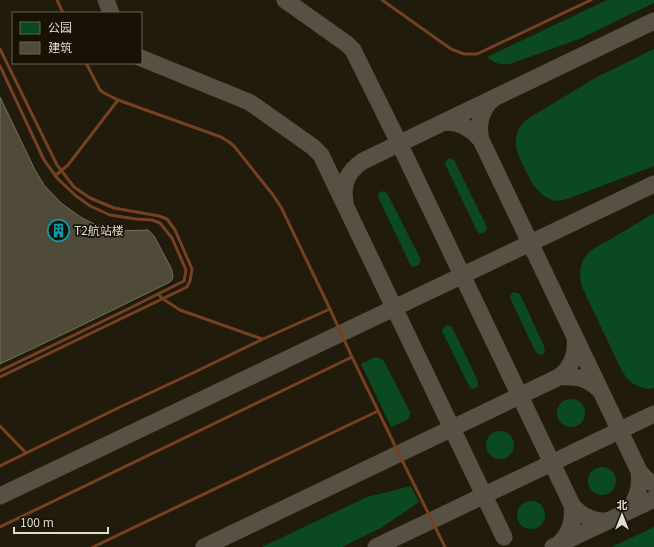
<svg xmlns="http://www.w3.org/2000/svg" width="654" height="547" viewBox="0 0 654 547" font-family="Georgia,'Noto Sans SC',serif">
	<rect width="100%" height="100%" fill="#201b0a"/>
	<path fill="#0b4a20" d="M607 0H654V3L579 39 510 64C500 65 496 64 487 57Z
		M654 49V166L567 199C560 201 553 202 546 197 542 195 538 191 535 187 530 180 516 153 516 145 515 134 519 127 526 120L595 78Z
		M449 158 454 160 486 225C488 231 485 233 480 234L477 231 445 164 446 160Z
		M382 191 387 193 420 258C421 264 419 266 413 267L410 264 378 197 379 193Z
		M654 213V388L647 389 640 387 632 383 626 377 621 369 582 287C579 276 579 267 585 257 591 249 602 244 611 239 625 230 640 222 654 213Z
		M514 292 520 294 544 346 545 353 541 355 538 354 535 351 510 298 511 294Z
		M447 325 452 327 477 379 478 386 474 389 470 388 468 384 442 331 444 327Z
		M375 357 382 359 385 363 410 412 409 418 405 421 391 427 361 364Z
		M557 413a14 14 0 1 1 28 0a14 14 0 1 1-28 0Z
		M486 445a14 14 0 1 1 28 0a14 14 0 1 1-28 0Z
		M588 481a14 14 0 1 1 28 0a14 14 0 1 1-28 0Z
		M411 486 419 502 381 528 342 547H262L367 497Z
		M517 515a14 14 0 1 1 28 0a14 14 0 1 1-28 0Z
		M654 527V547H612Z"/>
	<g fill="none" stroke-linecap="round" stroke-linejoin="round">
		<path stroke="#565142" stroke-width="17" d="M106 0 111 13
			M285 0 347 44 353 50 399 143 572 505
			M141 58 249 102 255 106 313 147 321 155 504 537
			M441 123C457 120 471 128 481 140 477 125 481 108 494 98
			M481 140 639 471
			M345 202C342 184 347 172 363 161L654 21
			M575 339C577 355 572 367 559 377 578 376 587 378 601 391
			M0 496 654 184
			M627 511C638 500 641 487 639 471L646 479 654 484
			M559 544C571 533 574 520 572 505 580 515 596 524 609 520
			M204 547 559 377
			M376 547 654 414
			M553 547 654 499"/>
	</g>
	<path fill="#504a38" stroke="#75705c" d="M0 97 35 170 44 185 60 202 72 211 82 218 94 224 106 228 118 231 148 230 154 236 170 266 172 271 173 278 171 281 168 283 74 329 0 364Z"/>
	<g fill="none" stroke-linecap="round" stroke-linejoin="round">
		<path stroke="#754122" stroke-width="3" d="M57 0 63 13
			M382 0 451 49 464 54H477L591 0
			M0 49 57 165 74 187 90 198 114 208 159 216 167 219 175 230 192 269 190 281 187 287 0 377
			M86 63 100 90 104 93 118 100 221 137 229 142 234 146 273 195 281 207 330 309 352 357 399 454 445 547
			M0 66 44 160 58 179 75 195 90 206 110 215 136 219 152 220 160 223 172 238 186 270 184 281 124 311 0 371
			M55 176 68 165 118 100
			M158 294 163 299 180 310 262 339
			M0 426 26 453
			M0 466 120 407 197 371 263 339 330 309
			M0 527 352 357
			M93 547 378 411"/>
	</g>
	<defs>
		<symbol id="building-ring" viewBox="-11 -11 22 22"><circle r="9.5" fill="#171203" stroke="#0f9aa8" stroke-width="1.5"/><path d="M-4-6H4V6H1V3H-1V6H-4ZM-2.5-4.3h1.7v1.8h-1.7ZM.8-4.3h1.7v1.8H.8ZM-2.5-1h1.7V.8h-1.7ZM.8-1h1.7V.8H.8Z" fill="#0f9aa8"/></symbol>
	</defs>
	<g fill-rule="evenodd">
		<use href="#building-ring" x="46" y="218" width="25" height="25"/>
	</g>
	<g text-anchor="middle" stroke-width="3.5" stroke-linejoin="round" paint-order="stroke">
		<g font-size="12" fill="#dfdcd1" stroke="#171203" text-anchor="start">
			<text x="74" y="235">T2航站楼</text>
		</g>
	</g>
	<rect x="12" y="12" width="130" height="52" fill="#171203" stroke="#676355"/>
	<rect x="20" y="22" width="20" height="12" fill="#0b4a20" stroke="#676355"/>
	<text x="48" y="32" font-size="12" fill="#dfdcd1">公园</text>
	<rect x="20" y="42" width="20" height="12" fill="#504a38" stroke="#676355"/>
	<text x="48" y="52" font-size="12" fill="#dfdcd1">建筑</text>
	<g transform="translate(622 515)" stroke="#171203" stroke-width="3" paint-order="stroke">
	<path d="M0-3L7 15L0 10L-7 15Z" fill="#dfdcd1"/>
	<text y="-6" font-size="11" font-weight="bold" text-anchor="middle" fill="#dfdcd1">北</text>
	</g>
	<path d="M14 527v6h94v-6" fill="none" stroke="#dfdcd1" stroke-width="2"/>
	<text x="20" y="527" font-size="12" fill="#dfdcd1" stroke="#171203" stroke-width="3" paint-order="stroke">100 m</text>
</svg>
